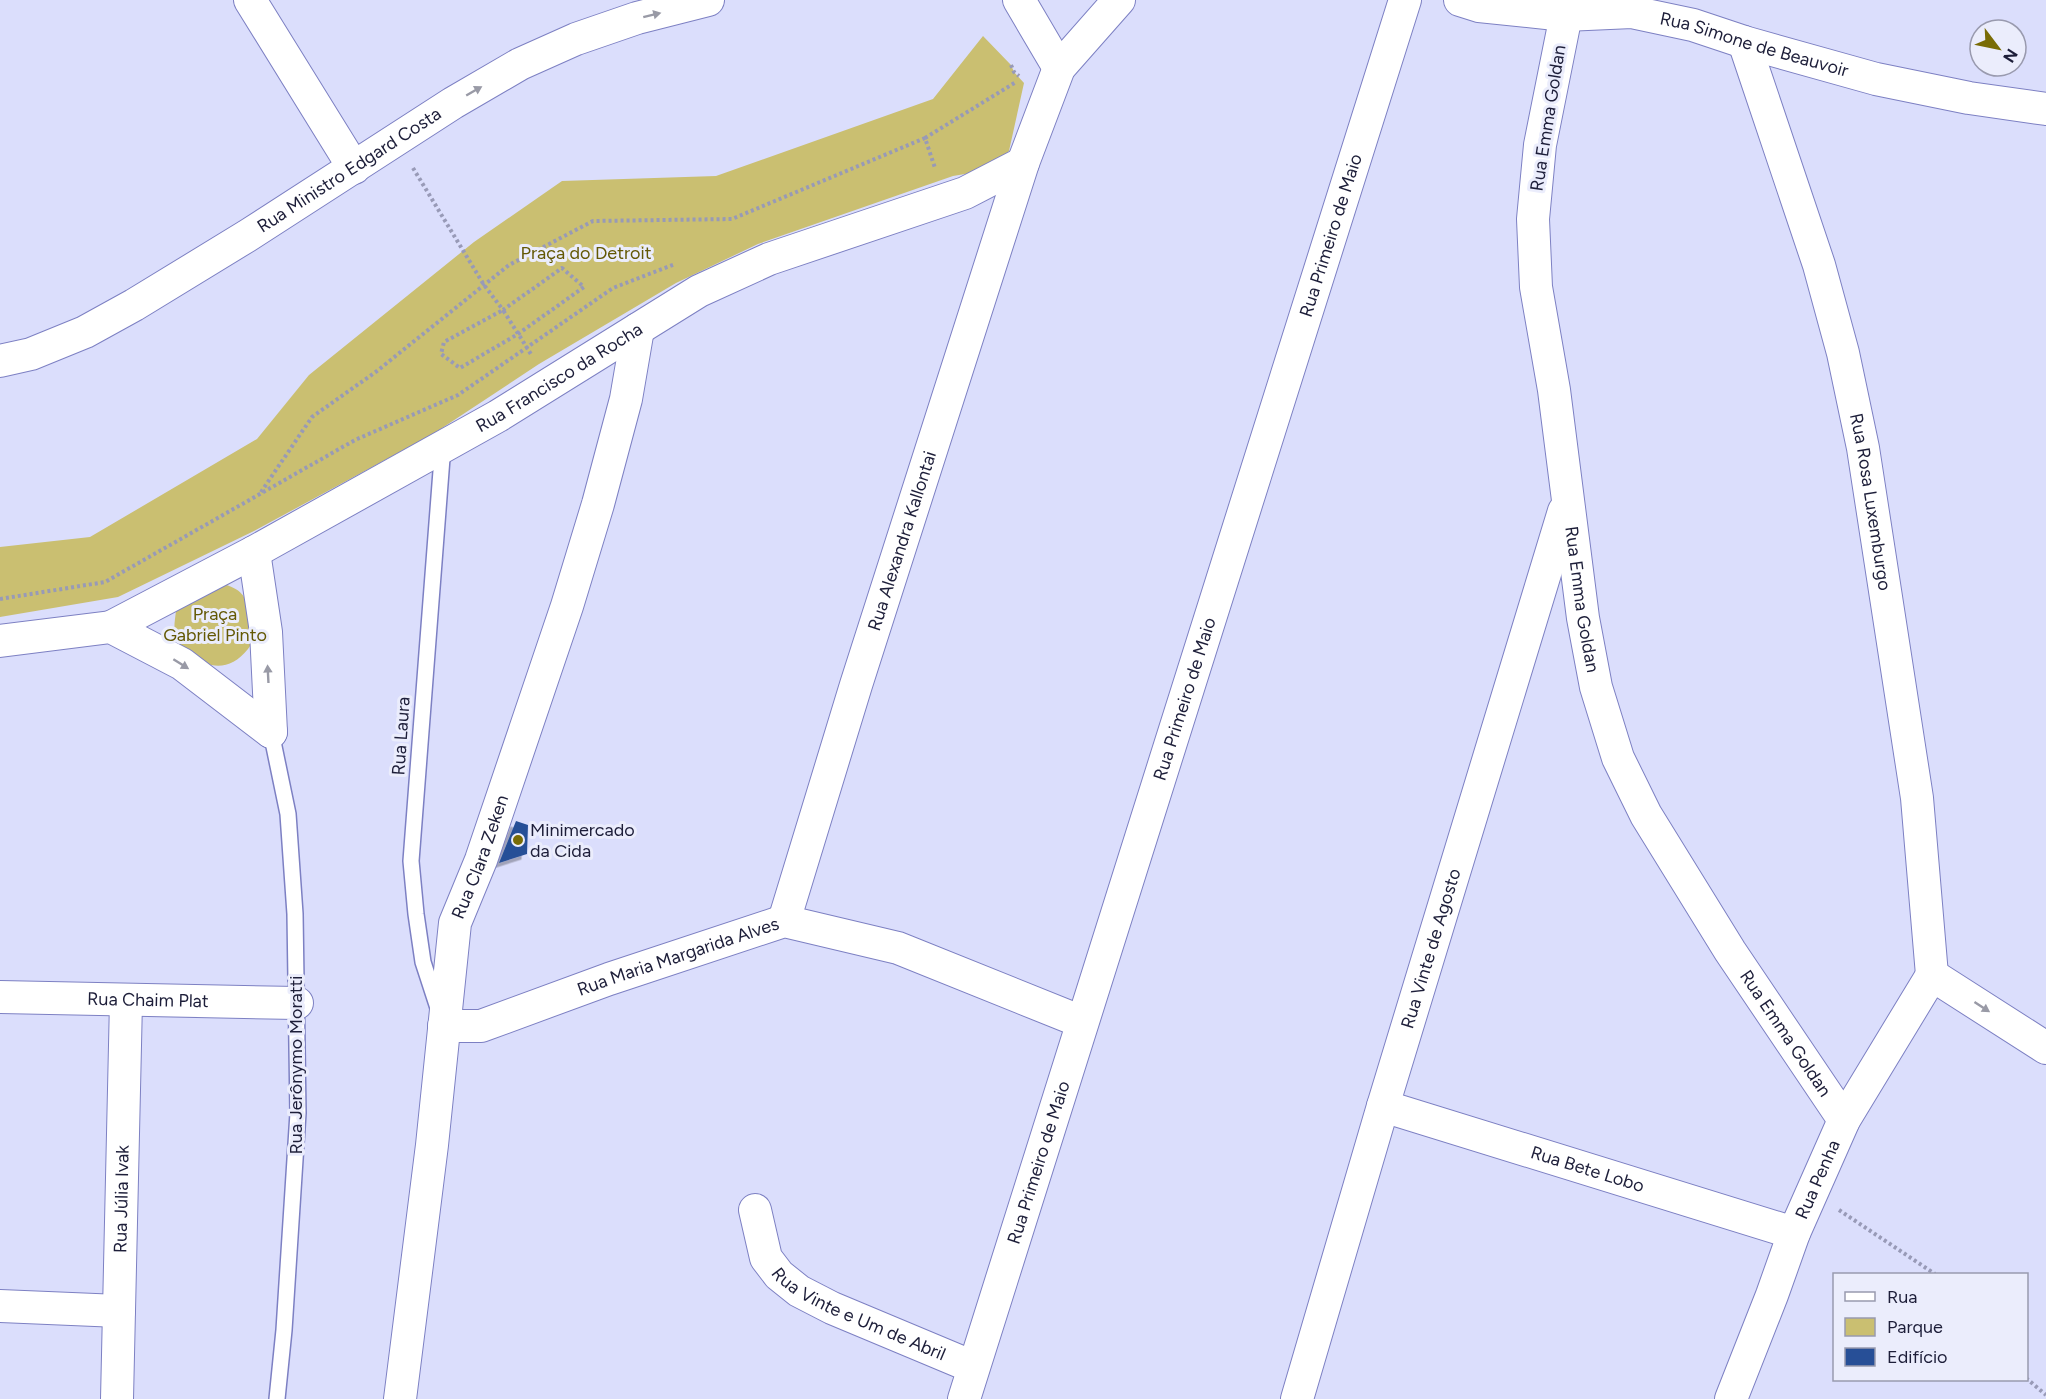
<svg xmlns="http://www.w3.org/2000/svg" width="2046" height="1399" viewBox="0 0 2046 1399" font-family="Figtree,sans-serif">
	<defs>
		<filter id="shadow"><feDropShadow dx="-5.5" dy="5.5" stdDeviation="0" flood-color="#0004"/></filter>
	</defs>
	<rect width="100%" height="100%" fill="#dbdefc"/>
	<path fill="#cabf71" d="M983 36 1011 65 1014 72 1024 83 1009 151 989 170 953 176 758 244 676 283 539 364 433 434 254 531 118 597 0 617V547L90 537 257 439 309 375 474 242 562 181 716 176 933 99Z
		M221 583C242 590 245 594 250 614 252 620 256 627 256 632 256 638 251 645 248 649 231 670 212 670 191 656 184 651 179 646 176 638 173 629 175 620 176 611Z"/>
	<path fill="#274f97" filter="url(#shadow)" d="M516 821 528 825 527 854 499 863Z"/>
	<g fill="none" stroke-linecap="round" stroke-linejoin="round">
		<defs>
			<path id="lane" d="M271 732 288 814 295 914 298 1113 284 1330 277 1399
				M438 1008 423 962 416 914 411 861 443 445"/>
			<g id="street">
				<path d="M250 0 354 168"/>
				<path d="M1019 0 1059 68"/>
				<path id="s1" d="M1460 0 1479 6 1565 15 1632 12 1693 25 1744 42 1876 79 1969 98 2046 109"/>
				<path id="s2" d="M1569 0 1540 145 1533 219 1536 287 1554 390 1583 618 1596 687 1618 758 1646 815 1730 951 1844 1120"/>
				<path id="s3" d="M1744 42 1819 265 1843 353 1863 448 1917 798 1932 975"/>
				<path id="s4" d="M0 361 31 354 85 332 134 305 247 236 453 103 520 64 576 39 637 18 708 0"/>
				<path d="M254 552 266 632 271 732"/>
				<path id="s5" d="M111 627 254 552 498 416 699 291 769 259 965 193 1023 163"/>
				<path d="M0 641 111 627 182 664 271 732"/>
				<path id="s6" d="M784 921 856 685 1023 163 1059 68 1119 0"/>
				<path d="M1932 975 2046 1048"/>
				<path id="s7" d="M0 997 297 1003"/>
				<path id="s8" d="M444 1026H481L609 979 784 921 898 948 1082 1022"/>
				<path id="s9" d="M1383 1106 1794 1233"/>
				<path id="s10" d="M755 1210 766 1258 779 1275 799 1291 832 1308 973 1367"/>
				<path d="M0 1306 119 1311"/>
				<path id="s11" d="M117 1399 126 1001"/>
				<path id="s12" d="M400 1399 432 1145 455 923 481 860 567 606 598 504 626 399 638 329"/>
				<path id="s13" d="M964 1399 1405 0"/>
				<path id="s14" d="M1297 1399 1383 1106 1564 511"/>
				<path id="s15" d="M1731 1399 1772 1295 1794 1233 1844 1120 1932 975"/>
			</g>
		</defs>
		<use href="#lane" stroke="#7d80c3" stroke-width="18"/>
		<use href="#street" stroke="#7d80c3" stroke-width="34"/>
		<path stroke="#989ab7" stroke-width="4" stroke-dasharray="3 3" stroke-linecap="butt" d="M1011 65 1014 72 1019 76
			M925 138 1016 82
			M413 168 484 285 503 310 562 268 584 287 518 334 460 368 441 354 444 342 503 310C513 326 523 341 532 356
			M261 492 312 417 377 371 509 265 593 221 732 219 925 138 935 168
			M0 599 105 582 355 440 458 395 613 288 675 264
			M1839 1210 1935 1274
			M2026 1378 2046 1395"/>
		<use href="#lane" stroke="#fff" stroke-width="15"/>
		<use href="#street" stroke="#fff" stroke-width="32"/>
	</g>
	<defs><path id="oneway-solid" d="M-6-.8H1V-3.2L6.5 0L1 3.2V.8H-6Z" transform="scale(1.5)"/></defs>
	<g fill="#999aa6">
		<use href="#oneway-solid" transform="translate(652 15) rotate(-14)"/>
		<use href="#oneway-solid" transform="translate(474 91) rotate(-30)"/>
		<use href="#oneway-solid" transform="translate(181 664) rotate(32)"/>
		<use href="#oneway-solid" transform="translate(268 674) rotate(-93)"/>
		<use href="#oneway-solid" transform="translate(1982 1007) rotate(33)"/>
	</g>
	<circle fill="#796c06" stroke="#ebedfc" stroke-width="2" cx="518" cy="840" r="6"/>
	<g text-anchor="middle" stroke-width="6" stroke-linejoin="round" paint-order="stroke">
		<g font-size="18" fill="#1d1e39" stroke="#ebedfc">
			<text dy="6" stroke="none"><textPath href="#s1" startOffset="300">Rua Simone de Beauvoir</textPath></text>
			<text transform="translate(1548 118) rotate(-81)" y="6">Rua Emma Goldan</text>
			<text dy="6" stroke="none"><textPath href="#s4" startOffset="400">Rua Ministro Edgard Costa</textPath></text>
			<text dy="6" stroke="none"><textPath href="#s13" startOffset="1220">Rua Primeiro de Maio</textPath></text>
			<text dy="6" stroke="none"><textPath href="#s5" startOffset="513">Rua Francisco da Rocha</textPath></text>
			<text dy="6" stroke="none"><textPath href="#s3" startOffset="478">Rua Rosa Luxemburgo</textPath></text>
			<text dy="6" stroke="none"><textPath href="#s6" startOffset="398">Rua Alexandra Kallontai</textPath></text>
			<text dy="6" stroke="none"><textPath href="#s2" startOffset="606">Rua Emma Goldan</textPath></text>
			<text dy="6" stroke="none"><textPath href="#s13" startOffset="734">Rua Primeiro de Maio</textPath></text>
			<text transform="translate(401 736) rotate(-86)" y="6">Rua Laura</text>
			<text dy="6" stroke="none"><textPath href="#s12" startOffset="550">Rua Clara Zeken</textPath></text>
			<text dy="6" stroke="none"><textPath href="#s14" startOffset="470">Rua Vinte de Agosto</textPath></text>
			<text dy="6" stroke="none"><textPath href="#s8" startOffset="246">Rua Maria Margarida Alves</textPath></text>
			<text dy="6" stroke="none"><textPath href="#s7" startOffset="148">Rua Chaim Plat</textPath></text>
			<text dy="6" stroke="none"><textPath href="#s2" startOffset="1092">Rua Emma Goldan</textPath></text>
			<text transform="translate(296 1065) rotate(-90)" y="6">Rua Jerônymo Moratti</text>
			<text dy="6" stroke="none"><textPath href="#s13" startOffset="248">Rua Primeiro de Maio</textPath></text>
			<text dy="6" stroke="none"><textPath href="#s9" startOffset="214">Rua Bete Lobo</textPath></text>
			<text dy="6" stroke="none"><textPath href="#s15" startOffset="236">Rua Penha</textPath></text>
			<text dy="6" stroke="none"><textPath href="#s11" startOffset="200">Rua Júlia Ivak</textPath></text>
			<text dy="6" stroke="none"><textPath href="#s10" startOffset="160">Rua Vinte e Um de Abril</textPath></text>
		</g>
		<g font-size="18" fill="#635804" stroke="#ebedfc">
			<text x="586" y="259">Praça do Detroit</text>
			<text x="215" y="620">Praça<tspan x="215" dy="21">Gabriel Pinto</tspan></text>
		</g>
		<g font-size="18" fill="#1d1e39" stroke="#ebedfc" text-anchor="start">
			<text x="530" y="836">Minimercado<tspan x="530" dy="21">da Cida</tspan></text>
		</g>
	</g>
	<rect x="1833" y="1273" width="195" height="108" fill="#ebedfc" stroke="#999aae" stroke-width="1.5"/>
	<rect x="1845" y="1292" width="30" height="9" fill="#ffffff" stroke="#999aae" stroke-width="1.5"/>
	<text x="1887" y="1303" font-size="18" fill="#1d1e39">Rua</text>
	<rect x="1845" y="1318" width="30" height="18" fill="#cabf71" stroke="#999aae" stroke-width="1.5"/>
	<text x="1887" y="1333" font-size="18" fill="#1d1e39">Parque</text>
	<rect x="1845" y="1348" width="30" height="18" fill="#274f97" stroke="#999aae" stroke-width="1.5"/>
	<text x="1887" y="1363" font-size="18" fill="#1d1e39">Edifício</text>
	<g transform="translate(1998 48) rotate(122)"><circle r="28" fill="#ebedfc" stroke="#999aae" stroke-width="1.5"/>
	<path d="M0-4.5L10 22L0 15L-10 22Z" fill="#796c06"/>
	<text y="-9" font-size="16" font-weight="bold" text-anchor="middle" fill="#1d1e39">N</text>
	</g>
</svg>
